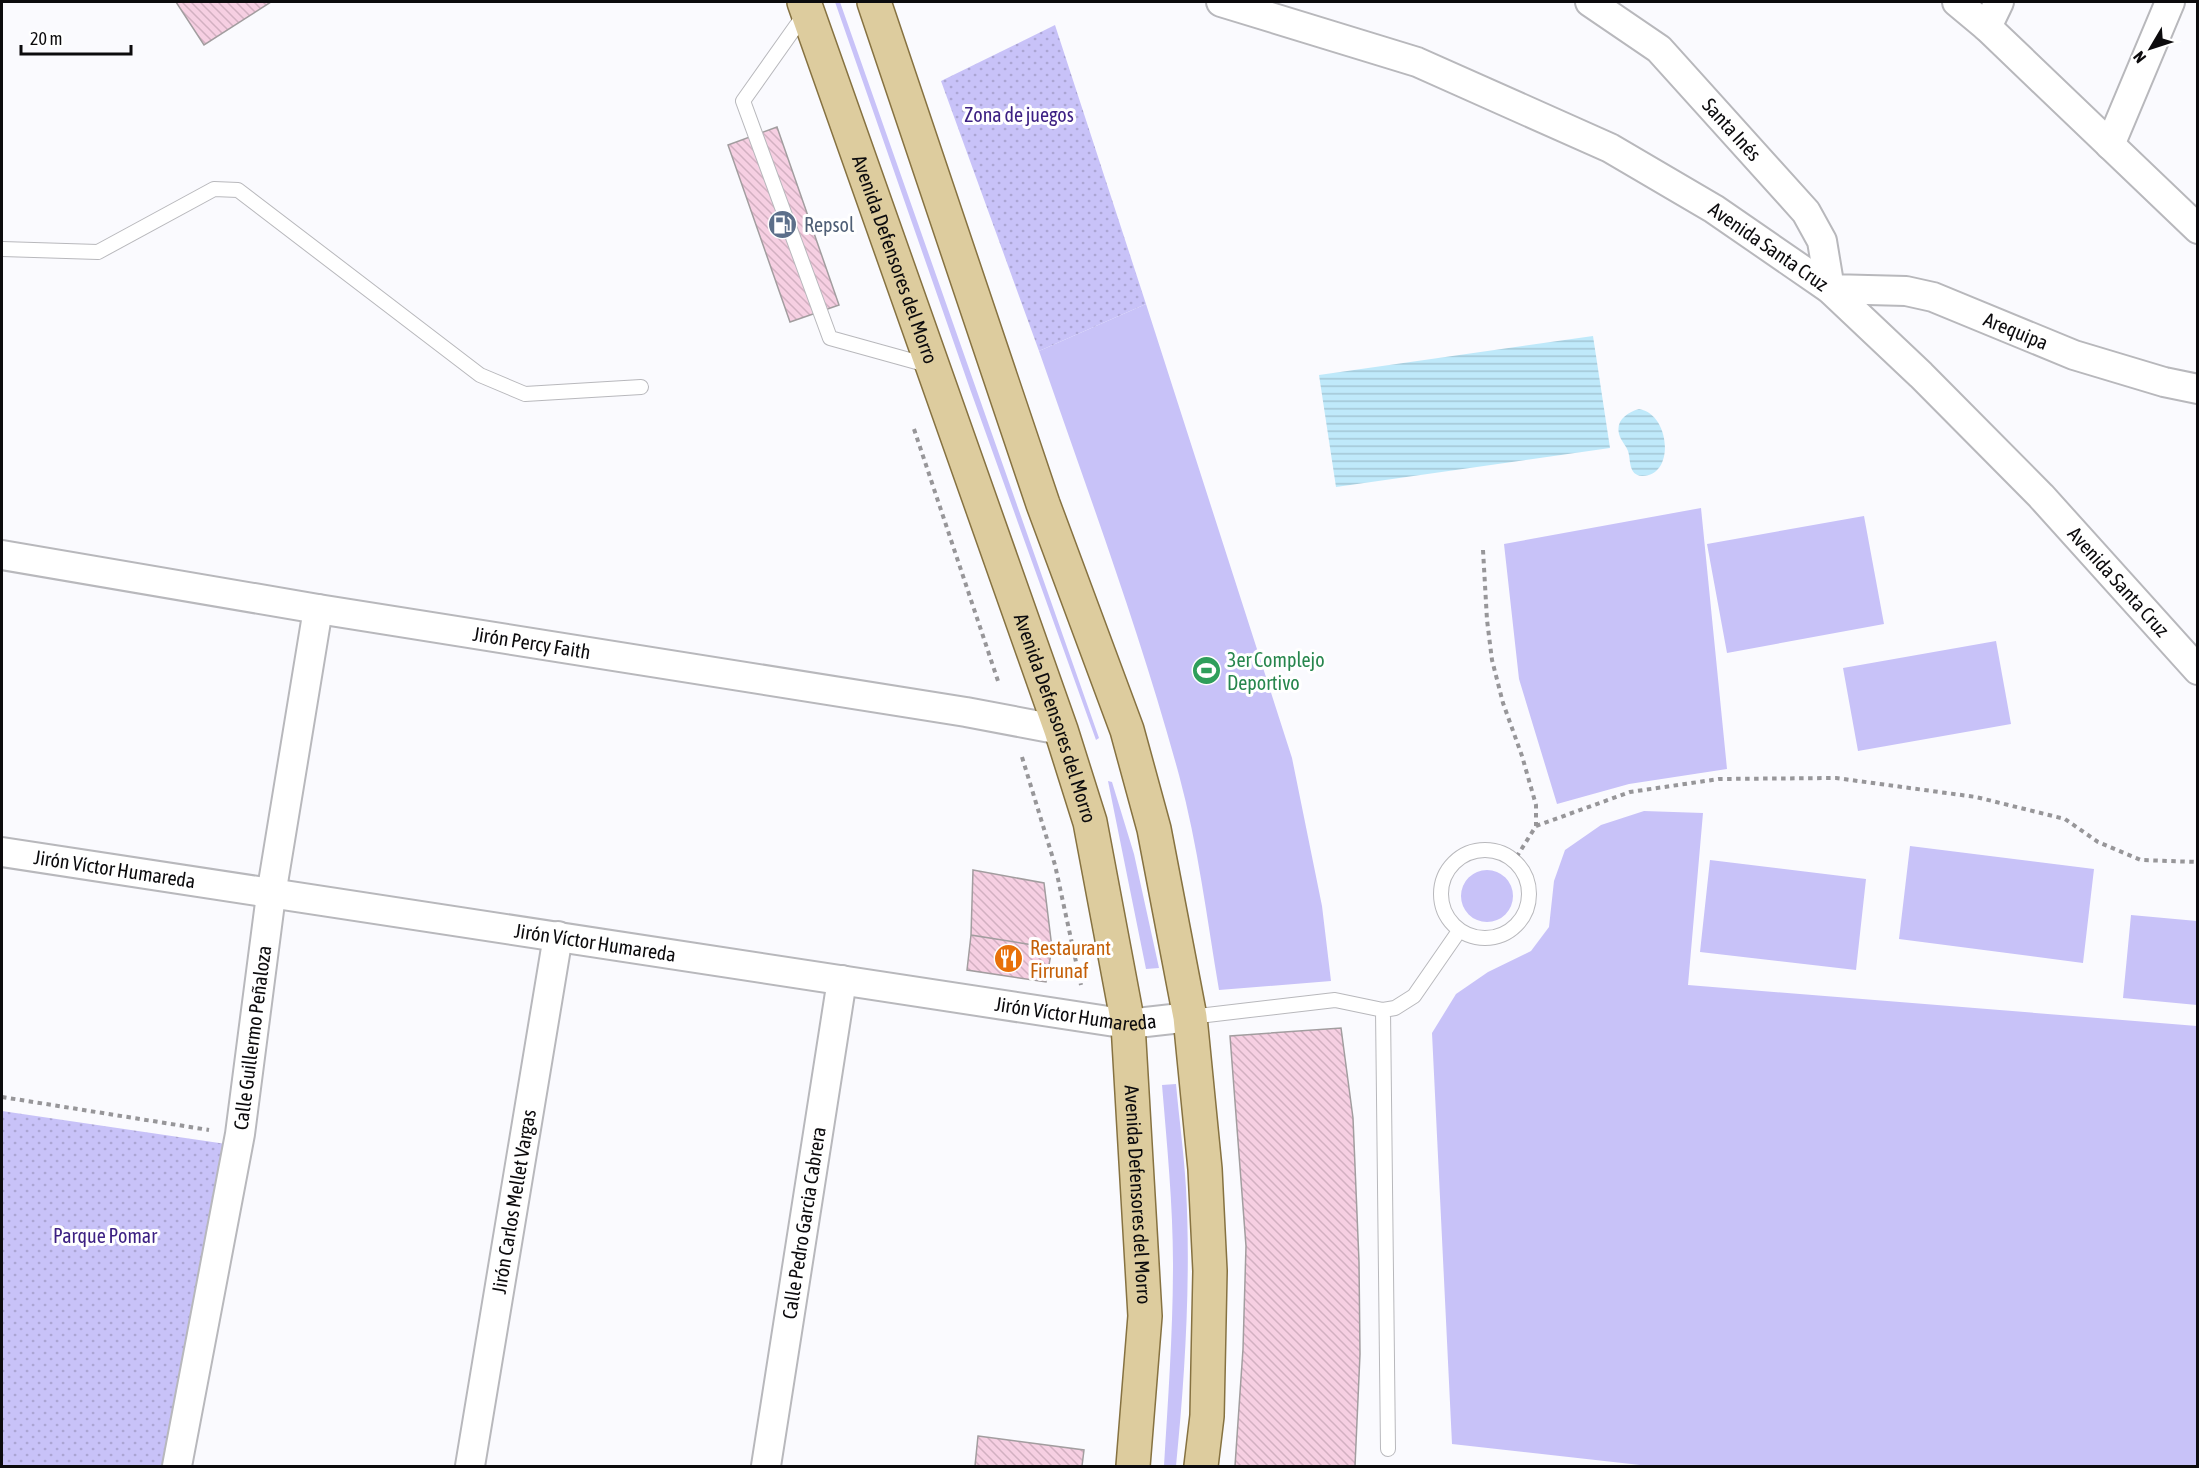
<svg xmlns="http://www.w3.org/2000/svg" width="2199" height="1468" viewBox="0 0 2199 1468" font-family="'Asap Condensed',sans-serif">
	<defs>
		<pattern id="park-dots" width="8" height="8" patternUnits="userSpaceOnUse" patternTransform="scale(1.5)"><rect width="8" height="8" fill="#c8c2f8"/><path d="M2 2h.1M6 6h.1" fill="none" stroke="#aba5d3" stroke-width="1.8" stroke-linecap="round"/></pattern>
		<pattern id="water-rules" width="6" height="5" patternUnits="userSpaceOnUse" patternTransform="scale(1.5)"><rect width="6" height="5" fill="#bfe9fa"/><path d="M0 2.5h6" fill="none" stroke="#a3c6d5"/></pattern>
		<pattern id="building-back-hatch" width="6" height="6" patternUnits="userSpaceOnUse" patternTransform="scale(1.5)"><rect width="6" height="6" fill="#f6cfe2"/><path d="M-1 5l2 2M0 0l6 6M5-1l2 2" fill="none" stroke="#d2b0c1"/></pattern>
	</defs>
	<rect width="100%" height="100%" fill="#fafafe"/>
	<path fill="#c8c2f8" d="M835 2H840L1099 738 1096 740 970 389Z
		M1146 304 1292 758 1322 906 1331 981 1219 990C1207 919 1198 845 1179 775 1140 632 1088 492 1039 351Z
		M1701 508 1727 769 1629 784 1557 804 1519 679 1504 544Z
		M1864 516 1884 624 1727 653 1707 544Z
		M1996 641 2011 724 1858 751 1843 668Z
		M1108 781 1112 782 1134 854 1159 968 1146 969Z
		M1644 811 1703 813 1688 985 2197 1026V1466H1649L1452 1444 1432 1033 1456 994 1488 972 1531 951 1549 927 1554 881 1565 850 1601 825Z
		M1910 846 2094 869 2083 963 1899 939Z
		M1710 860 1866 879 1856 970 1700 952Z
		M1461 896a26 26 0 1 1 52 0a26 26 0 1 1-52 0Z
		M2131 915 2197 921V1005L2123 998Z
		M1176 1084C1179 1118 1184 1153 1186 1188 1191 1279 1185 1376 1176 1466H1164C1168 1399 1173 1332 1173 1264 1173 1205 1167 1145 1162 1085Z"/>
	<path fill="url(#park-dots)" d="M1055 25 1146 304 1039 351 941 81Z
		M2 1111 226 1144 172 1466H2Z"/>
	<path fill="url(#water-rules)" d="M1593 336 1610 448 1336 487 1319 375Z
		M1639 409C1671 414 1675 477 1642 476 1628 475 1631 460 1628 451 1626 446 1623 443 1621 439 1613 423 1625 413 1639 409Z"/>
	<path fill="url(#building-back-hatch)" stroke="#a29d9f" stroke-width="1.5" d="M176 2H271L204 45Z
		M777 127 839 305 790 322 728 145Z
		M973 870 1044 883 1052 948 971 935Z
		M971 935 1052 948 1046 982 967 970Z
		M1341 1028 1353 1118 1359 1262 1360 1354 1355 1466H1235L1243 1349 1246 1246 1230 1036Z
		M978 1436 1084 1450 1082 1466H975Z"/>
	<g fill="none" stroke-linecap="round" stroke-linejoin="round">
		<defs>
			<path id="service" d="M806 12 743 101 830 338 931 366
				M2 249 98 252 214 189 238 190 480 375 525 394 641 387
				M1441 894a44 44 0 1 1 88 0a44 44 0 1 1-88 0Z
				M1383 1010 1388 1449
				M1190 1017 1335 1000 1383 1010 1395 1008 1414 996 1459 931"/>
			<g id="minor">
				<path id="s1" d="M1221 2 1417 62 1610 148 1714 209 1830 289 1921 375 2041 496 2198 670"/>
				<path id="s2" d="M1590 2 1659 49 1806 212 1822 241 1830 289 1906 291 1933 297 2074 355 2164 382 2198 389"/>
				<path d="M1957 2 1987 27 2198 229"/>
				<path d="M1987 27 1999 2"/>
				<path d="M2110 145 2170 2"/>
				<path id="s3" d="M2 555 318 609 966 712 1061 730"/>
				<path id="s4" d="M2 852 1128 1024 1190 1017"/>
				<path id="s5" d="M177 1466 240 1134 271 895 318 609"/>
				<path id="s6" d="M470 1466 558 936"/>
				<path id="s7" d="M766 1466 842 980"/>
			</g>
			<g id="primary">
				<path id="s8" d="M804 2 1061 730 1090 822 1128 1024 1145 1316 1133 1466"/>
				<path d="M874 2 1043 504 1127 730 1154 829 1190 1017 1205 1169 1210 1271 1207 1416 1201 1466"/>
			</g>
		</defs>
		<use href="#service" stroke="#b8b8bc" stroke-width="16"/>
		<use href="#minor" stroke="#b8b8bc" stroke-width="32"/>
		<use href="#primary" stroke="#867241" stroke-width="36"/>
		<path stroke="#979699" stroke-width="4" stroke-dasharray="4.5 4.5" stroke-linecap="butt" d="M914 429 999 684
			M1483 550 1487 620 1492 660 1503 703 1522 756 1536 805V826L1514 861
			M1022 757 1055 865 1081 985
			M1536 826 1630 792 1719 779 1836 778 1976 797 2065 819 2098 842 2141 860 2198 862
			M2 1097 209 1130"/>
		<use href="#service" stroke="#fff" stroke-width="14"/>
		<use href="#minor" stroke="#fff" stroke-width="28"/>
		<use href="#primary" stroke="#ddcc9e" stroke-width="33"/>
	</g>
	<defs>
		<symbol id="fuel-disc" viewBox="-11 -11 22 22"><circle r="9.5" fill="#5c6f8a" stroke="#fff"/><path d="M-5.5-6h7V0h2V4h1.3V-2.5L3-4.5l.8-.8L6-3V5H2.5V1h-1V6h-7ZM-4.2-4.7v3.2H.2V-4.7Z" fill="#fff"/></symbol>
		<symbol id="stadium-disc" viewBox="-11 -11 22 22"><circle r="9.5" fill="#2e9e5b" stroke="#fff"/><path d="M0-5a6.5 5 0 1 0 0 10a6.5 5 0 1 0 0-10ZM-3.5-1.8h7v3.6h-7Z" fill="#fff"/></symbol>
		<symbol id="restaurant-disc" viewBox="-11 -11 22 22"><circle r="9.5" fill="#e8710a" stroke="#fff"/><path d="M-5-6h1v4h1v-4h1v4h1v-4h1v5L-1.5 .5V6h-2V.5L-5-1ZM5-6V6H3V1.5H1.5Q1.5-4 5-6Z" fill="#fff"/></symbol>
	</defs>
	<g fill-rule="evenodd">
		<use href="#fuel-disc" x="766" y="208" width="33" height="33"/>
		<use href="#stadium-disc" x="1190" y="654" width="33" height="33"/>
		<use href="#restaurant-disc" x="992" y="942" width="33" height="33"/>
	</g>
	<g text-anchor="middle" stroke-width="6" stroke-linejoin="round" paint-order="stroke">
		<g font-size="20" fill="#3d2183" stroke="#fff">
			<text x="1019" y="122">Zona de juegos</text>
			<text x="105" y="1243">Parque Pomar</text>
		</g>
		<g font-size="20" fill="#0c0b0d" stroke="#fff">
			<text dy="7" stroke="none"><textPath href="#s2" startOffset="192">Santa Inés</textPath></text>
			<text dy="7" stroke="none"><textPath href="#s1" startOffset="603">Avenida Santa Cruz</textPath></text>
			<text dy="7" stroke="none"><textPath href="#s8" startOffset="273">Avenida Defensores del Morro</textPath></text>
			<text dy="7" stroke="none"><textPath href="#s2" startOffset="578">Arequipa</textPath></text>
			<text dy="7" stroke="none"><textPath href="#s1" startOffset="1089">Avenida Santa Cruz</textPath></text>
			<text dy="7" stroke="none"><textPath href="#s3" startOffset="537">Jirón Percy Faith</textPath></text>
			<text dy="7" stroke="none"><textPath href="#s8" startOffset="759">Avenida Defensores del Morro</textPath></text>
			<text dy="7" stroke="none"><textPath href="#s4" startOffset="114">Jirón Víctor Humareda</textPath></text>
			<text dy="7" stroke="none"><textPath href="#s4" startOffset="600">Jirón Víctor Humareda</textPath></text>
			<text dy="7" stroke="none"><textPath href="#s4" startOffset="1086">Jirón Víctor Humareda</textPath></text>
			<text dy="7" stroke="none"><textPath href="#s5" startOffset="435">Calle Guillermo Peñaloza</textPath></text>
			<text dy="7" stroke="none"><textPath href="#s8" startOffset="1245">Avenida Defensores del Morro</textPath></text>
			<text dy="7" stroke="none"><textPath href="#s6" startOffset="268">Jirón Carlos Mellet Vargas</textPath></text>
			<text dy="7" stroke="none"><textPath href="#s7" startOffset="246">Calle Pedro Garcia Cabrera</textPath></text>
		</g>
		<g font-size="20" fill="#4e5e75" stroke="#fff" text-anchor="start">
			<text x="804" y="232">Repsol</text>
		</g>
		<g font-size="20" fill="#27864d" stroke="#fff" text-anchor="start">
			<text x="1227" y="667">3er Complejo<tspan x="1227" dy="23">Deportivo</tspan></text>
		</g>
		<g font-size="20" fill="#c56008" stroke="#fff" text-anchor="start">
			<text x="1030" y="955">Restaurant<tspan x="1030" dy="23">Firrunaf</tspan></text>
		</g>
	</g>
	<rect width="2199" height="1468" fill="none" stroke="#0c0b0d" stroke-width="6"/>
	<g transform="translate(2151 48) rotate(231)" stroke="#ffffff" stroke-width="4.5" paint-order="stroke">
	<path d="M0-4.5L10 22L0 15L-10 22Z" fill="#0c0b0d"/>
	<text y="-9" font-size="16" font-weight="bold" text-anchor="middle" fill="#0c0b0d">N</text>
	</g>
	<path d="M21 45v9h110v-9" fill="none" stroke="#0c0b0d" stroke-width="3"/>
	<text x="30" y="45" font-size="18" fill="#0c0b0d" stroke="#ffffff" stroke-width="4.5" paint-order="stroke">20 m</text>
</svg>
